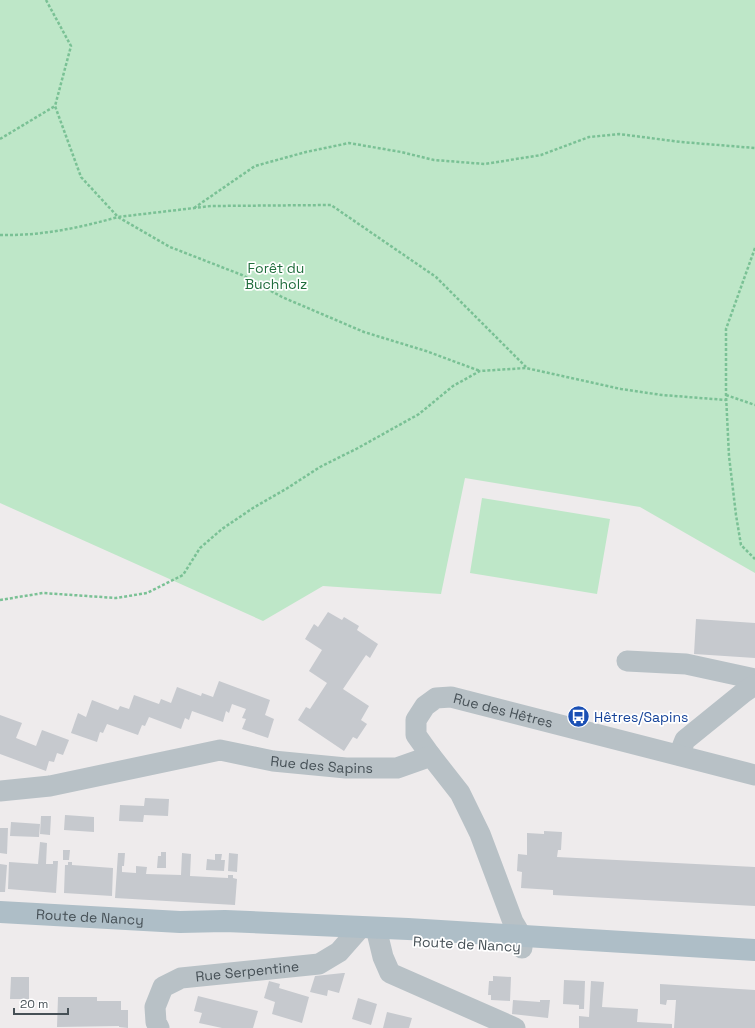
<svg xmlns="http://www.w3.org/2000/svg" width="755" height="1028" viewBox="0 0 755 1028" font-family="'Space Grotesk',sans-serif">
	<rect width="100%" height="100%" fill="#eeebec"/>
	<path fill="#bee7c8" d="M0 0H755V573L640 507 465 478 441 594 323 586 263 621 0 503Z
		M482 498 610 519 597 594 470 573Z"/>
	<path fill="#c6c9ce" d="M328 612 342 620 344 617 359 626 357 630 378 644 370 658 366 655 343 689 369 706 361 720 367 724 357 739 353 737 344 751 298 720 306 707 310 709 327 683 309 671 322 650 305 639 314 624 318 627Z
		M696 619 755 623V658L694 654Z
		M219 681 270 700 265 715 274 719 268 738 242 729 246 719 242 718 246 709 232 704 229 713 226 711 223 722 192 711 189 720 185 718 181 729 149 717 145 726 142 725 138 735 107 724 103 733 100 732 97 742 71 733 78 713 86 717 92 700 118 710 120 706 129 709 134 695 159 704 161 699 171 703 177 687 201 696 202 693 213 697Z
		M0 715 22 723 16 738 36 746 42 730 69 740 63 755 57 753 54 762 49 761 46 771 0 754Z
		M145 798 169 799 168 816 144 815 143 822 119 821 120 805 144 806Z
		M65 815 94 817V832L64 830Z
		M41 816H51L50 835 40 834Z
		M11 822 40 824 39 837 10 836Z
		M0 828H8L7 854 0 853Z
		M544 831 562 832 561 850H558L557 857 755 867V906L553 895V890L521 888 522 872 517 871 518 854 527 855V833L544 834Z
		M40 842 47 843 46 864H53V861H58L56 893 8 889 9 862 38 864Z
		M63 850H70L69 860H63Z
		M161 852H166V868H157L158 856H161Z
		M118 853H125L124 866H122V872L136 873V866L147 867 146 874 181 875 182 853 191 854 190 876 228 878V875H233V878L237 879 235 905 115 898Z
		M229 853 238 854 237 872 228 871Z
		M215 854H222L221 860H225L224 871 206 870 207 859 215 860Z
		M68 862H72V865L113 868 112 896 64 893 65 865H68Z
		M0 864 7 865 5 892H0Z
		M343 973H345L339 993 328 990 327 996 310 992 315 976Z
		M493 976 511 977 510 1001 491 1000V995H488L489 981H493Z
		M11 977H29V999H10Z
		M564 980 585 981 584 1009H579V1005L563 1004Z
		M269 981 280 984 279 988 309 997 302 1023 272 1014 275 1002 264 998Z
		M591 981 604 982 602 1007 638 1009 637 1022 672 1024V1028H579V1016L589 1017Z
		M660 984 755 990V1028H674L676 1000H667L666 1005 660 1004Z
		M198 996 258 1011 253 1028H222L199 1023 202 1013 194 1011Z
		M58 997H97V1001H121V1010H128V1028L119 1027V1026L57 1027Z
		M358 998 377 1004 371 1025 352 1019Z
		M513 1000 540 1002V1000H550L548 1018 512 1014Z
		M387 1012 412 1018 409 1028H383Z"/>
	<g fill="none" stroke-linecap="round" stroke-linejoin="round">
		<path stroke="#7ac195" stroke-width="2.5" stroke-dasharray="3 2" stroke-linecap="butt" d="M46 0 71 46 55 106 81 177 118 217 211 206 331 205 436 277 526 367
			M0 139 55 106
			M194 208 255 166 306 152 349 143 401 152 434 160 485 164 541 155 589 137 619 134 681 142 755 148
			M0 235C40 236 79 228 118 217L170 247 242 275 282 297 364 332 426 351 480 371
			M755 248 726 329V395L729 456 736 515 741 545 755 559
			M726 395 755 405
			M0 600 43 593 116 598 147 593 183 575 200 548 222 529 253 508 286 489 320 467 358 448 419 414 453 386 480 371 526 368 621 389 662 395 726 400"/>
		<g stroke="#b8c1c6" stroke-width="21">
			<path d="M627 661 686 664 755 679"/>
			<path d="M679 755 685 740 743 693 755 685"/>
			<path id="s1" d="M431 756 416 735V720L425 706 436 698 451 697 755 775"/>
			<path id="s2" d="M0 791 50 786 220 750 273 761 346 768H397L431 756 460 793 480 834 513 922 522 937V948"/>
			<path d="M376 928 383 957 390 973 515 1028"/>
			<path id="s3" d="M159 1028 156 1022 155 1007 163 987 181 978 319 964 339 952 361 927"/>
		</g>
		<path stroke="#aebec7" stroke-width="22" id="s4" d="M0 912 180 922 225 921 408 929 755 950"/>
	</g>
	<defs>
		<symbol id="bus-disc" viewBox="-11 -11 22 22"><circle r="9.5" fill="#1a4fb4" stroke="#fff"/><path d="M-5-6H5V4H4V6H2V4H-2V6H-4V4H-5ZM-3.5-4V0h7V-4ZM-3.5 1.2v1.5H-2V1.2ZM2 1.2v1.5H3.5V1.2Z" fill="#fff"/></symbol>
	</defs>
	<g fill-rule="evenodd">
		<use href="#bus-disc" x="566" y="704" width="25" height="25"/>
	</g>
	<g text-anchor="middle" stroke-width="3.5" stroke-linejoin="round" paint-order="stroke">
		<g font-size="14" fill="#216d3d" stroke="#fff">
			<text x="276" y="273">Forêt du<tspan x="276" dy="16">Buchholz</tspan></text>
		</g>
		<g font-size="14" fill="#465056" stroke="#fff">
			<text dy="5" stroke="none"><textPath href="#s1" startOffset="140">Rue des Hêtres</textPath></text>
			<text dy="5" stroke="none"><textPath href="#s2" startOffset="327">Rue des Sapins</textPath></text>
			<text dy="5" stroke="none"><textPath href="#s4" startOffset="90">Route de Nancy</textPath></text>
			<text transform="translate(467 944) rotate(3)" y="5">Route de Nancy</text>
			<text dy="5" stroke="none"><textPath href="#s3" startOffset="130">Rue Serpentine</textPath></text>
		</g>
		<g font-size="14" fill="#164399" stroke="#fff" text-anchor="start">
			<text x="594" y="722">Hêtres/Sapins</text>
		</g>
	</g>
	<path d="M14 1008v6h54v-6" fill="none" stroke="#465056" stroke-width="2"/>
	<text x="20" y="1008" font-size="12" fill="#465056" stroke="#ffffff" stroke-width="3" paint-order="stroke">20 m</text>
</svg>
